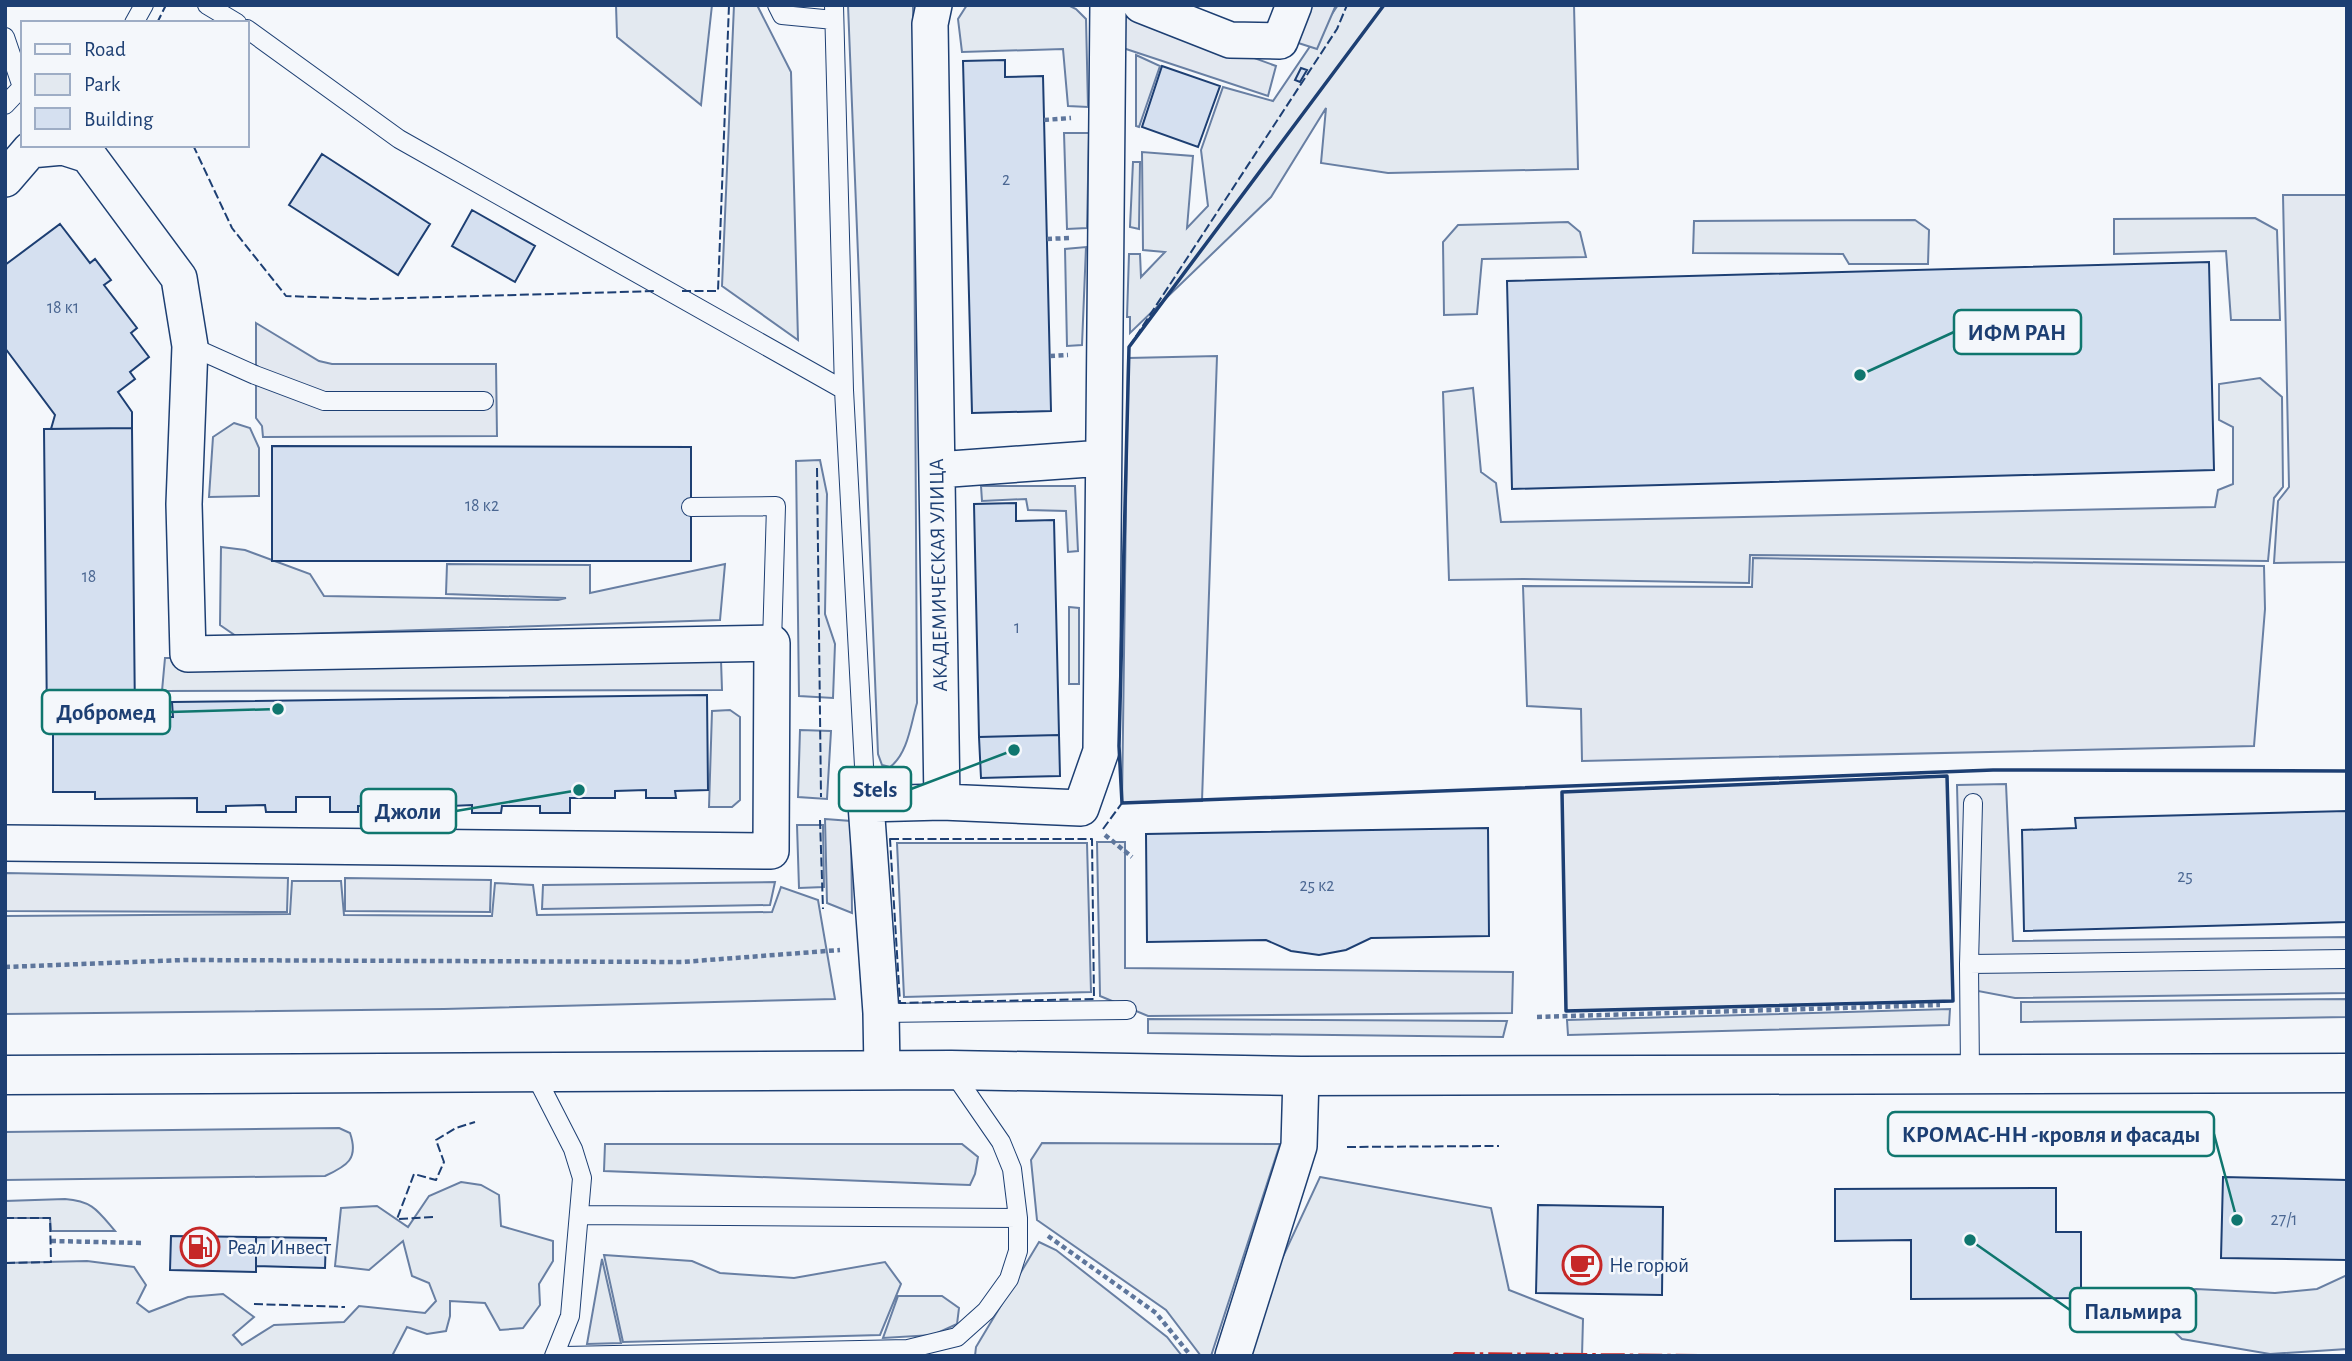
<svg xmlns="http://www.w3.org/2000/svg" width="2352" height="1361" viewBox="0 0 2352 1361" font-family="'Alegreya Sans',sans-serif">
	<rect width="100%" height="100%" fill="#f4f7fb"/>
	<path fill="#e3e9f0" stroke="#687fa3" stroke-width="2" d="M616 5H712L701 105 617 37Z
		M734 5H757L791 72 798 340 722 286Z
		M848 5H913L917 703C911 723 908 754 890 767L882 765 878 754Z
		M967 5H1068L1076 9 1086 19 1088 107 1068 106 1063 49 962 52 958 19Z
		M1338 5H1574L1578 169 1388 173 1321 163 1326 108 1271 197 1130 333V317H1127L1129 254H1140L1141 277 1165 252 1143 250 1142 152 1193 156 1187 228 1208 206 1201 150 1223 87 1273 101Z
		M1136 55 1160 66 1139 127 1136 126Z
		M1064 133H1089L1087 228 1067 229Z
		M1133 162H1140L1139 229 1130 227Z
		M2255 218 2277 230 2280 320H2231L2226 251 2114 254V219Z
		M1915 220 1929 230 1928 264H1849L1843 254 1693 253 1694 221Z
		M1568 222 1580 232 1586 257 1482 259 1477 314 1444 315 1443 242 1458 225Z
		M1086 247 1082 345 1067 346 1065 249Z
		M2260 378 2282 397 2283 487 2274 498 2268 561 1750 555 1749 583 1524 579 1449 580 1443 392 1473 388 1481 472 1496 483 1501 522 2215 507 2218 490 2233 484V427L2219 420V384Z
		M234 423 250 428 259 448V496L209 497 213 437Z
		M820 460 827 494 825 614 835 644 833 698 799 696 796 461Z
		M981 486H1075L1078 551 1068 552 1066 511 1028 510 1026 499 982 501Z
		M221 547 245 550 310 574 324 596 558 600 566 598 446 594 447 564 590 565V593L725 564 720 620 236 636 220 625Z
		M1069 607 1079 608V684H1069Z
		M688 655 721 660 722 690 162 691 165 658Z
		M730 710 740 717V800L732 807H709L712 711Z
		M800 730 831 731 827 799 798 797Z
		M797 825H823L824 887 799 888Z
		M292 881H341L344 915 492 916 495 883 533 885 537 915 772 912 781 887 818 900 835 999 444 1009 5 1014V916L290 914Z
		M2347 999V1017L2021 1022V1002Z
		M1950 1009 1949 1025 1568 1035 1567 1020Z
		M1148 1019 1507 1021 1503 1037 1148 1033Z
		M339 1128 350 1133C359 1159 347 1166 325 1176L5 1180V1132Z
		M1042 1143 1280 1144 1211 1356H1201L1166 1310 1037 1220 1031 1160Z
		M605 1144H962L978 1157 975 1174 970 1185 941 1184 604 1171Z
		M1320 1177 1491 1208 1509 1290 1583 1319 1582 1356H1250L1267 1291Z
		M461 1182 481 1185 499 1195 501 1226 553 1241V1261L539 1284 540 1305 523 1328 500 1330 485 1303 450 1301V1316L446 1331 427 1334 407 1327 392 1356H5V1263L87 1261 134 1267 146 1285 137 1303 149 1312 188 1297 223 1294 254 1317 233 1335 242 1345 274 1325 344 1322 359 1306 425 1313 436 1301 429 1283 412 1276 403 1241 369 1270 335 1266 341 1208 377 1206 408 1227 429 1196Z
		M65 1199C93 1201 98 1211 115 1231H51L50 1218H5V1201Z
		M1039 1242 1056 1250 1167 1337 1182 1356H975L976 1347Z
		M604 1255 692 1261 720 1273 794 1278 885 1262 901 1284 880 1335 623 1342Z
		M602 1259 621 1343 587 1344Z
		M2347 1275V1349L2270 1354 2182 1339 2166 1324 2160 1304 2170 1292 2196 1289 2275 1293 2317 1289Z
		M898 1296H942L959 1308 957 1324 933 1335 883 1338Z"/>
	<path fill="#e3e8f0" stroke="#687fa3" stroke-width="2" d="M1302 5H1336L1317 49 1289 40Z
		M1125 11 1276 66 1268 96 1123 48Z
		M2283 195H2347V562L2274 563 2278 501 2289 487Z
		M256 323 319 361 332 364H496L497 436 263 437 262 426 256 418Z
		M1217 356 1202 801 1122 803 1128 358Z
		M1753 558 2264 566 2265 609 2254 746 1582 761 1581 709 1527 706 1523 586 1752 587Z
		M1947 776 1953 1001 1566 1011 1562 792Z
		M2006 784 2013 941 2347 937V993L2015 998 1962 988 1957 785Z
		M825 819 851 821 852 913 827 903Z
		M1097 842H1125V968L1513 972 1512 1013 1148 1016 1100 996Z
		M897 843H1087L1091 992 904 997Z
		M5 873 288 878 287 912 5 911Z
		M345 878 491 880 490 912 345 911Z
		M775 882 770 905 542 909 543 885Z"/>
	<path fill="#d5e0f0" stroke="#1d3f73" stroke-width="2" d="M1005 60V77L1043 76 1051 411 972 413 963 61Z
		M1162 66 1220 86 1198 147 1142 127Z
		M1301 68 1307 70 1300 82 1295 80Z
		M322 154 430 224 398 275 289 205Z
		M472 210 535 246 515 282 452 246Z
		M60 224 90 263 95 259 111 280 104 285 137 328 131 333 149 357 130 372 135 379 118 392 132 412V428L51 429 55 415 5 348V265Z
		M2209 262 2214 470 1512 489 1507 281Z
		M132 428 135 717H173L172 702 707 695 708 790 675 791 676 798H646V790L615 791V798H570V813H540V806H502L501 813H472V805L451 806V799H429L430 813H398V806H358V812H330V797H296V812H266L265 805 226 806V812H197V798L95 799V792H53V723H47L44 429Z
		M272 446 691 447V561H272Z
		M1016 503V521L1054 520 1059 735 979 737 974 504Z
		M1059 735 1060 776 981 778 979 737Z
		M2347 811V922L2024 931 2022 830 2076 828 2075 818Z
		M1488 828 1489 936 1371 938 1346 950 1319 955 1291 951 1266 940 1147 942 1146 834Z
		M2223 1177 2347 1180V1260L2221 1258Z
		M2056 1188V1232H2081V1298L1911 1299V1240L1835 1241V1189Z
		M1538 1205 1663 1207 1662 1295 1536 1293Z
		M171 1236 256 1237V1272L170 1270Z
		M256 1237 326 1238 325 1268 256 1266Z"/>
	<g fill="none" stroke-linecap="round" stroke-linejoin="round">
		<defs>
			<path id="service" d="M207 5 237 23
				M777 5 782 15 834 20
				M834 5 844 390 866 804
				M134 23 144 5
				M247 29 399 139 844 390
				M5 37 22 87 5 105
				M190 346 255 375 324 401H484
				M691 507 776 506 772 643
				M1969 964 2347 959
				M881 1013 1127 1010
				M533 1071 573 1149 582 1178 570 1316 554 1356
				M1970 1074 1969 964 1973 803
				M580 1215 1018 1218
				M564 1356 908 1349 957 1337 986 1311 1009 1279 1018 1251V1218L1012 1169 1001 1142 952 1071"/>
			<path id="minor" d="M1141 5 1230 40 1280 41 1294 5
				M5 179 30 150 63 147 88 155 179 278 190 346 184 504 188 654 772 643 771 851 5 843
				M937 470 1103 458
				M942 802 1081 808 1101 751 1108 5
				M882 1070 881 1013 866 804 942 802 930 24 934 5
				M1233 1356 1299 1146 1301 1076"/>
			<path id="primary" d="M5 1075 951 1070 1301 1076 2347 1073"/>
		</defs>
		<use href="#service" stroke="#1d3f73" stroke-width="20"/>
		<use href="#minor" stroke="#1d3f73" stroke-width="38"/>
		<use href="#primary" stroke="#1d3f73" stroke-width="41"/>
		<path stroke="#5e769c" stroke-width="4.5" stroke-dasharray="5 3.5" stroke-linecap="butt" d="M1044 120 1071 118
			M1047 239 1069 238
			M1050 356 1068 355
			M1105 835 1132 857
			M5 967 184 960 682 962 840 950
			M1537 1017 1940 1005
			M1048 1236 1156 1313 1191 1356
			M51 1241 142 1243"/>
		<use href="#service" stroke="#f4f7fb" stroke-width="18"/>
		<use href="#minor" stroke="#f4f7fb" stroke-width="35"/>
		<use href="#primary" stroke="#f4f7fb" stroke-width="38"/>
		<path stroke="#1d3f73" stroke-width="2" stroke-dasharray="9 3.5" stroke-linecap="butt" d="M157 23 166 5
			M193 145 232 228 286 296 370 299 657 291
			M682 291H718L729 5
			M1129 347 1337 29 1347 5
			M817 468 821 797
			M820 820 823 909
			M1103 829 1122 803
			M890 839H1092L1094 999 900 1003Z
			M1347 1147 1499 1146
			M433 1217 397 1219 414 1174 436 1180 444 1162 436 1140 456 1128 475 1122
			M5 1218H50L51 1262 5 1263
			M254 1304 345 1307"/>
		<path stroke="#1d3f73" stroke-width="3.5" d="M1384 5 1129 347 1119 746 1122 803 1993 770 2347 771
			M1947 776 1953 1001 1566 1011 1562 792Z"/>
		<path stroke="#c62828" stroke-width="2" stroke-dasharray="24 5 3.5 5" stroke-linecap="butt" d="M1452 1356 1455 1353 1836 1356"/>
	</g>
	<defs>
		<symbol id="fuel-ring" viewBox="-11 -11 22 22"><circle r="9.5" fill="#f4f7fb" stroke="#c62828" stroke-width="1.5"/><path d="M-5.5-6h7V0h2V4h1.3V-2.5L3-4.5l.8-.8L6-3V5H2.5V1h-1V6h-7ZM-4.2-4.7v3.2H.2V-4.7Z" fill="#c62828"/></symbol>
		<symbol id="cafe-ring" viewBox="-11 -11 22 22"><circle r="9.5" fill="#f4f7fb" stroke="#c62828" stroke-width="1.5"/><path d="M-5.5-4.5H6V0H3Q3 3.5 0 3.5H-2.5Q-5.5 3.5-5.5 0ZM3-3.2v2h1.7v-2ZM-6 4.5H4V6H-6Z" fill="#c62828"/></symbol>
	</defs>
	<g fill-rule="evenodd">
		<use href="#fuel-ring" x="178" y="1225" width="44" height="44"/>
		<use href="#cafe-ring" x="1560" y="1243" width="44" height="44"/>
	</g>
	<g text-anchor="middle" stroke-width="5" stroke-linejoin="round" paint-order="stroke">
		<g font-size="18" fill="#4b6792">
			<text x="1006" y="185">2</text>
			<text x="63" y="313">18 к1</text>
			<text x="482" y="511">18 к2</text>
			<text x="89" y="582">18</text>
			<text x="1017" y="633">1</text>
			<text x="2185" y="882">25</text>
			<text x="1317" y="891">25 к2</text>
			<text x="2284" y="1225">27/1</text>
		</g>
		<g font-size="21" fill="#1d3f73" stroke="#f4f7fb">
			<text transform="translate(938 575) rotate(-91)" y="7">АКАДЕМИЧЕСКАЯ УЛИЦА</text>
		</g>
		<g font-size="21" fill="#1d3f73" stroke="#f4f7fb" text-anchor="start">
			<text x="227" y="1254">Реал Инвест</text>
			<text x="1609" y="1272">Не горюй</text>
		</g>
	</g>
	<path fill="none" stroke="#0f766e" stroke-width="2.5" d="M1860 375L1954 332M278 709L170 712M1014 750L911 789M579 790L456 811M2237 1220L2214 1134M1970 1240L2070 1310"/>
	<g fill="#0f766e" stroke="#f4f7fb" stroke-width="2.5">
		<circle cx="1860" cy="375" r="7"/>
		<circle cx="278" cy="709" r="7"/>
		<circle cx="1014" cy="750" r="7"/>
		<circle cx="579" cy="790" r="7"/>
		<circle cx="2237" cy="1220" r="7"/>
		<circle cx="1970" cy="1240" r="7"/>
	</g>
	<g fill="#f4f7fb" stroke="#0f766e" stroke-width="2.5">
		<rect x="1954" y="310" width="127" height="44" rx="7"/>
		<rect x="42" y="690" width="128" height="44" rx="7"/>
		<rect x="839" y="767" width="72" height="44" rx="7"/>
		<rect x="361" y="789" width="95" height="44" rx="7"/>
		<rect x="1888" y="1112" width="326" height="44" rx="7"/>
		<rect x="2070" y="1288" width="126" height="44" rx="7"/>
	</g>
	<g font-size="23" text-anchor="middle" font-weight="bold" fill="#1d3f73">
		<text x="2017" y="340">ИФМ РАН</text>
		<text x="106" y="720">Добромед</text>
		<text x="875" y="797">Stels</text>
		<text x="408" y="819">Джоли</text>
		<text x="2051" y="1142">КРОМАС-НН -кровля и фасады</text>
		<text x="2133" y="1319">Пальмира</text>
	</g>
	<rect width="2352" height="1361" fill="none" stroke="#1d3f73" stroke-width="14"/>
	<rect x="21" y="21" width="228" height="126" fill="#f4f7fb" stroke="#9eadc5" stroke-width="2"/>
	<rect x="35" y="44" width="35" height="10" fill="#f4f7fb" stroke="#9eadc5" stroke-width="2"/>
	<text x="84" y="56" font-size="21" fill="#1d3f73">Road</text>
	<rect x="35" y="74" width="35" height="21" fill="#e3e9f0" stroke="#9eadc5" stroke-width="2"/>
	<text x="84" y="91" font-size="21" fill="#1d3f73">Park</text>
	<rect x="35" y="108" width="35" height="21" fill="#d5e0f0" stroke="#9eadc5" stroke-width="2"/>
	<text x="84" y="126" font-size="21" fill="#1d3f73">Building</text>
</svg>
